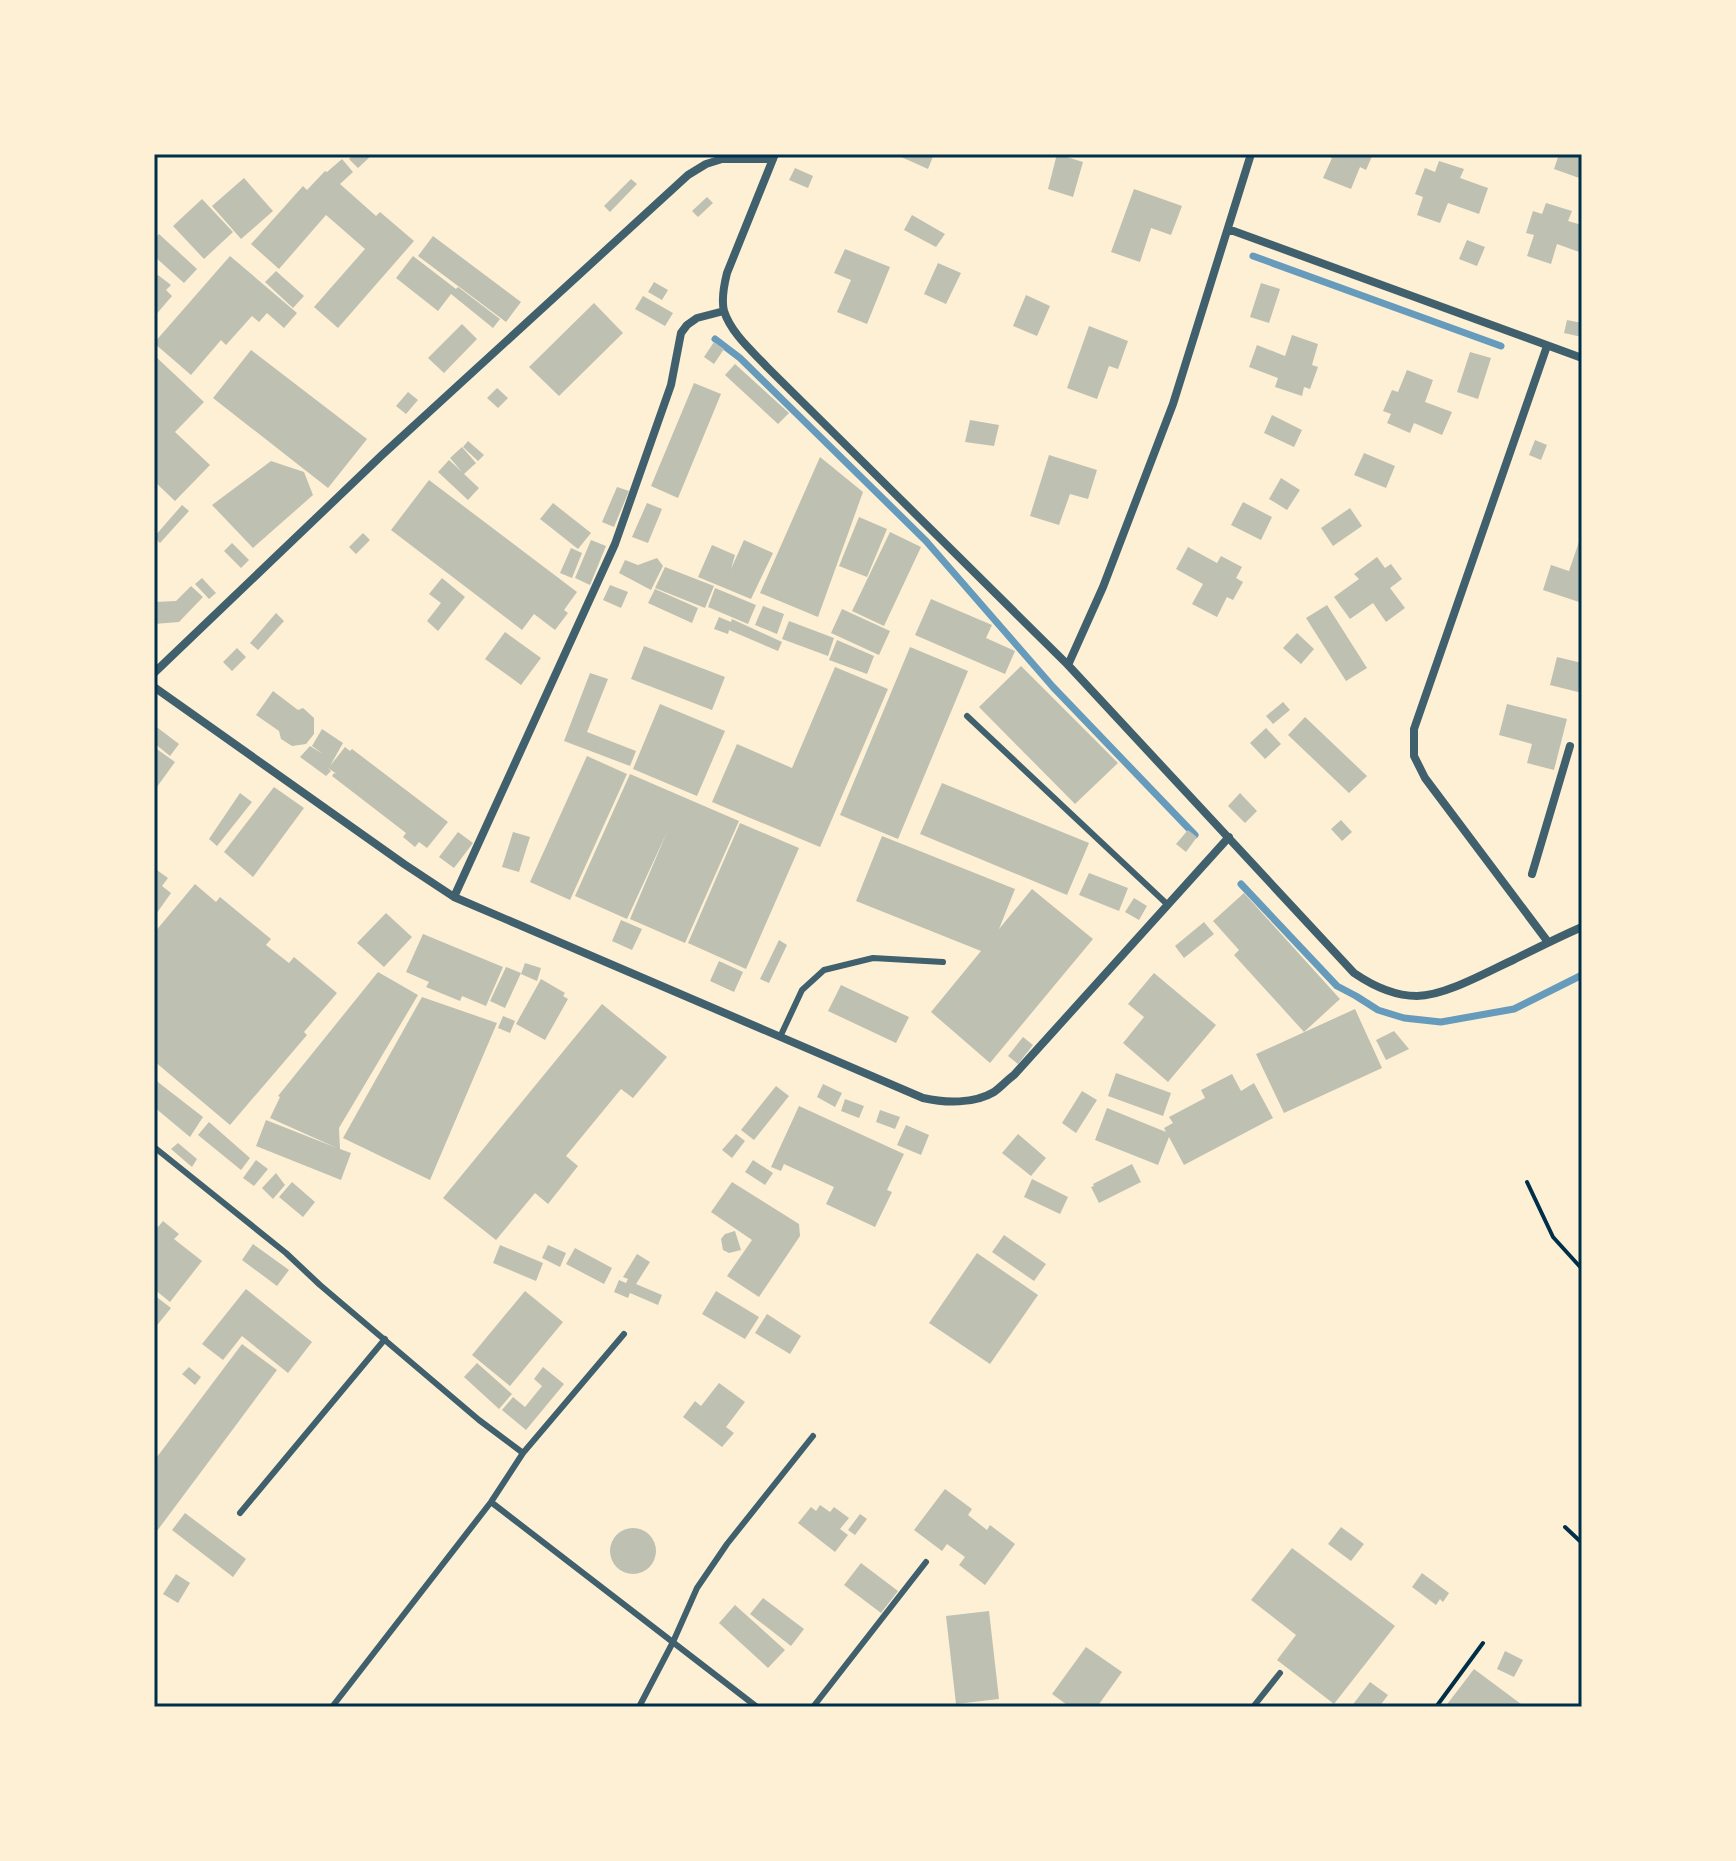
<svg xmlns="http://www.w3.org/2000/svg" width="1736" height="1861" viewBox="0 0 1736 1861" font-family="'Roboto Condensed',sans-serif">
	<rect width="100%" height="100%" fill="#fdf0d5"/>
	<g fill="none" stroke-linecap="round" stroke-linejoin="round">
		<path stroke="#669bbc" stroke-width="7" d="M1253 256 1501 346
			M715 339 740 358 926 541 1053 687 1195 835
			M1241 884 1337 986 1356 996 1378 1010 1404 1018 1441 1022 1514 1009 1582 975"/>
	</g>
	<path fill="#bec0b2" d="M354 154H373L358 168 349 159Z
		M900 154H934L928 169 899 156Z
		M1057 154 1083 162 1073 197 1048 189Z
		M1323 154H1373L1366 170 1360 167 1351 189 1323 178 1332 158Z
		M1559 154H1582V179L1554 169Z
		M342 159 353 172 340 184 376 216 380 212 414 241 338 328 314 307 365 249 326 215 279 269 251 244 303 186 307 190 325 171 327 172Z
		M1439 161 1464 169 1460 178 1488 188 1479 214 1448 203 1440 223 1417 215 1423 197 1415 194 1425 168 1435 172Z
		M795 168 813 176 808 188 789 180Z
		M244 178 273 211 241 239 212 206Z
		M631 179 637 184 610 212 604 206Z
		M1134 189 1182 206 1171 235 1151 228 1140 262 1111 252Z
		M707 197 713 203 698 217 692 211Z
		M202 199 233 232 204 259 173 226Z
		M1546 203 1572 211 1568 221 1582 225V253L1557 244 1551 264 1527 256 1534 235 1526 233 1533 211 1542 214Z
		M912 215 945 234 936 247 904 230Z
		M159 234 197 269 184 283 154 256V239Z
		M433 236 521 302 506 322 418 256Z
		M1467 240 1485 247 1477 266 1459 259Z
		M845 249 890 267 867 324 837 312 851 280 834 273Z
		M230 256 297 313 284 328 267 313 259 322 252 316 226 345 221 340 191 375 154 343Z
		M413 256 456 289 458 287 500 319 493 328 451 294 438 311 396 278Z
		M938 263 961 273 946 304 924 294Z
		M276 271 304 296 293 308 265 282Z
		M158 275 171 285 166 290 172 296 154 317V279Z
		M654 282 668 290 662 300 648 292Z
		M1261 283 1280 289 1269 323 1250 317Z
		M1026 295 1050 306 1037 336 1013 326Z
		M643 296 673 313 665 326 635 309Z
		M594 303 623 333 559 396 529 367Z
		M1567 320 1582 323V337L1564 333Z
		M462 324 477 339 444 373 428 358Z
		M1089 326 1128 341 1118 369 1109 366 1097 399 1067 388Z
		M1292 335 1318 344 1312 365 1318 367 1310 389 1304 387 1302 396 1275 387 1278 378 1249 367 1257 345 1285 356Z
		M714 342 724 349 714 364 704 357Z
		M251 350 367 439 328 488 213 398Z
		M1470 352 1491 358 1478 399 1457 392Z
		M154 355 204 402 175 432 210 465 175 501 154 481Z
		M735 364 789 413 778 424 725 375Z
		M1407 370 1433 380 1425 402 1452 412 1442 435 1414 423 1410 433 1387 423 1391 414 1383 411 1392 390 1398 392Z
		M694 383 721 394 678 498 651 486Z
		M497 388 508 398 498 408 487 398Z
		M408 392 418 400 406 414 396 406Z
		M1272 415 1302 430 1294 447 1264 433Z
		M970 420 999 425 994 446 965 442Z
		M1535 440 1547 445 1541 460 1529 455Z
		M468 441 484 455 478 461 463 447Z
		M462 447 476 463 464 474 479 488 468 500 438 472 449 460 462 472 450 458Z
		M1364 453 1395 466 1386 488 1354 475Z
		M1049 455 1097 470 1088 499 1070 494 1059 525 1030 516Z
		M820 457 863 492 818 617 760 593Z
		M271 461 304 472 313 495 253 548 212 505Z
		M1281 478 1300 490 1287 510 1269 499Z
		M429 480 577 592 564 610 568 613 555 630 534 614 522 630 391 530Z
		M617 487 629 491 614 527 602 522Z
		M1243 502 1272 517 1261 540 1231 525Z
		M553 503 591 533 578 549 540 519Z
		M647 503 662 509 648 543 632 537Z
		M182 505 189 511 160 543 154 537Z
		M1350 508 1362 526 1333 546 1321 528Z
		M859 517 887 529 867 577 839 566Z
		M890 532 921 547 884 626 852 611Z
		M363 533 370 540 356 554 349 547Z
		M1582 533V603L1543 590 1551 565 1569 571Z
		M591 540 606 546 590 585 575 578Z
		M744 540 773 553 751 599 698 577 712 545 735 555 731 569Z
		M232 543 249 560 241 568 224 551Z
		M1188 547 1217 563 1221 556 1242 567 1236 578 1243 582 1233 600 1227 597 1217 617 1192 604 1203 584 1176 569Z
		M571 548 582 553 572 578 560 573Z
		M1377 557 1385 568 1391 564 1402 579 1390 588 1405 608 1386 622 1373 603 1350 619 1334 597 1359 579 1354 574Z
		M657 558 663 566 651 590 619 573 625 560 638 565Z
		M665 567 714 586 705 608 655 588Z
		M202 578 216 593 209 599 195 584Z
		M442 578 465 597 438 631 427 621 441 603 429 594Z
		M610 585 628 592 621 608 603 600Z
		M191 586 203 597 179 622 154 624V602L176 601Z
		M715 588 756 605 748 624 708 607Z
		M655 589 698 608 692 623 648 603Z
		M931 599 992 625 986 638 1015 651 1005 674 915 635Z
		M1327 605 1367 668 1346 681 1306 618Z
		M763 606 784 614 777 634 755 625Z
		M842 609 890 631 879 655 831 633Z
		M276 613 284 621 258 650 250 643Z
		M719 617 731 622 732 619 782 642 778 651 729 630 728 634 714 629Z
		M789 621 834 638 828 656 782 639Z
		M505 632 541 658 521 685 485 659Z
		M1297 633 1314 649 1301 664 1283 648Z
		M837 640 874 656 867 674 829 660Z
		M644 646 725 677 712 710 631 679Z
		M910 647 968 671 898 839 840 815Z
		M237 648 246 657 232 671 223 662Z
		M1557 657 1582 663V693L1550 685Z
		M1021 666 1118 763 1075 804 979 707Z
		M835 667 888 689 820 847 712 802 737 744 792 768Z
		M590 673 608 679 587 732 636 751 630 766 564 741Z
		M273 691 298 710 303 708 314 718V734L306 744 292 746 281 739 279 731 256 715Z
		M1283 702 1290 710 1273 724 1266 716Z
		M660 704 725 731 697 796 633 769Z
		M1507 704 1567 719 1554 770 1527 763 1532 744 1499 735Z
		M1305 717 1367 776 1349 793 1288 735Z
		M154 725 179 744 170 756 154 743Z
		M1266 728 1281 744 1265 759 1250 743Z
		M322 729 343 743 330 766 345 747 350 751 352 749 448 822 427 848 419 842 415 847 403 837 406 833 332 776 334 773 337 774 328 768 331 771 326 776 300 757 310 746 323 754 312 746Z
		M154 747 175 762 154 791Z
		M587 756 627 774 570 900 530 882Z
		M630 774 739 821 685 943 630 919 667 832 627 919 575 896Z
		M942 783 1089 843 1067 895 920 834Z
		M274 787 304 808 253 877 224 852Z
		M240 793 252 802 217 846 209 839Z
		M1240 793 1257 811 1245 823 1228 806Z
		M1341 820 1352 832 1342 841 1331 829Z
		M740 823 799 848 746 969 688 943Z
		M1188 830 1197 837 1186 852 1176 844Z
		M458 832 473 843 454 868 439 857Z
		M513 832 530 837 519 872 502 867Z
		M882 836 1015 889 999 929 1032 889 1093 939 990 1063 931 1012 981 951 856 901Z
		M154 868 168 878 162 886 171 893 154 917Z
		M1089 873 1128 888 1119 911 1079 895Z
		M195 884 216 902 220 897 271 939 266 945 289 963 294 957 337 993 304 1032 307 1035 230 1125 154 1061V933Z
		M1244 893 1340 999 1304 1032 1234 955 1239 950 1213 921Z
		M1134 898 1147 906 1139 920 1125 912Z
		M386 913 412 937 384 967 357 943Z
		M621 920 642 929 632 950 612 941Z
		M1204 922 1214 934 1184 958 1175 946Z
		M423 934 503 967 486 1006 462 996 460 1001 426 987 429 982 406 972Z
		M779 940 787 945 769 983 760 979Z
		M719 961 743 972 734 992 710 981Z
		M525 963 541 968 537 981 521 974Z
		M506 967 521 973 505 1008 490 1001Z
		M378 972 418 995 339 1128 340 1149 351 1153 341 1180 256 1146 266 1120 337 1148 270 1118 280 1097 278 1096Z
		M1154 973 1216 1025 1168 1082 1123 1043 1144 1017 1128 1004Z
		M541 979 565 993 563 996 568 999 545 1040 516 1024Z
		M841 985 909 1017 896 1043 828 1011Z
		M422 997 497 1023 430 1180 343 1138Z
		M602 1004 667 1057 633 1098 621 1089 566 1156 578 1166 548 1204 535 1193 496 1240 443 1198Z
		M1355 1009 1382 1068 1284 1113 1256 1054Z
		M503 1016 515 1021 510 1033 498 1028Z
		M1394 1031 1409 1049 1386 1060 1376 1040Z
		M1023 1037 1033 1045 1018 1064 1008 1056Z
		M1116 1073 1171 1093 1163 1116 1108 1096Z
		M1232 1074 1241 1091 1254 1083 1273 1118 1184 1165 1169 1137 1158 1165 1095 1140 1107 1108 1166 1132 1164 1128 1173 1123 1169 1117 1205 1098 1201 1090Z
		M154 1079 203 1117 190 1137 154 1107Z
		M823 1084 842 1093 835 1107 817 1097Z
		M776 1086 789 1096 754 1140 741 1130Z
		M1082 1091 1097 1100 1076 1133 1062 1123Z
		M845 1099 864 1106 859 1118 841 1111Z
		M799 1106 904 1154 887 1190 892 1192 875 1227 826 1204 834 1187 784 1164 781 1171 771 1167Z
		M880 1110 900 1117 895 1129 876 1122Z
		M209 1122 250 1158 241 1170 198 1135Z
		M906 1125 929 1135 921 1155 897 1145Z
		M736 1134 745 1141 732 1158 722 1150Z
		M1018 1134 1046 1158 1031 1176 1002 1153Z
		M178 1143 197 1159 192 1167 171 1149Z
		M256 1160 268 1169 254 1186 243 1178Z
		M753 1160 773 1173 765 1185 745 1172Z
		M1132 1164 1141 1182 1099 1203 1091 1187 1094 1186 1093 1184Z
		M276 1173 285 1185 273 1199 262 1188Z
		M1032 1179 1068 1197 1060 1214 1024 1197Z
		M292 1182 315 1202 303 1217 279 1197Z
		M732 1182 799 1224 800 1236 759 1297 727 1276 752 1240 711 1212Z
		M163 1221 179 1234 174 1239 202 1261 170 1302 154 1289V1224L158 1227Z
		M735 1231 741 1250 729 1253 723 1250 721 1239 725 1234Z
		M1004 1235 1046 1264 1034 1281 992 1252Z
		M253 1244 289 1270 277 1286 242 1260Z
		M500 1245 543 1263 536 1281 493 1263Z
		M548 1245 566 1253 560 1267 542 1258Z
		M575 1248 612 1268 604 1284 566 1264Z
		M977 1253 1038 1295 990 1364 929 1323Z
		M637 1254 650 1262 636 1284 662 1295 658 1305 630 1293 628 1298 614 1292 619 1280 626 1283 628 1279 623 1277Z
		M246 1289 312 1342 288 1373 242 1336 223 1360 202 1344Z
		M525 1291 563 1322 510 1386 472 1355Z
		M716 1291 759 1317 745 1339 702 1314Z
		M154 1295 171 1308 154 1329Z
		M767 1314 801 1336 790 1354 755 1333Z
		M242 1344 277 1370 154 1535V1461Z
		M477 1363 512 1394 499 1409 464 1377Z
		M189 1367 201 1377 195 1385 182 1374Z
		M543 1367 564 1384 526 1430 502 1410 513 1397 525 1407 542 1386 534 1379Z
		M719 1383 745 1402 726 1427 734 1433 722 1447 683 1417 695 1401 701 1406Z
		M945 1489 972 1509 968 1515 987 1530 990 1525 1015 1544 985 1585 959 1565 965 1557 947 1544 942 1551 914 1530Z
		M820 1505 830 1512 834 1507 849 1518 840 1529 848 1535 835 1552 798 1523 811 1507 816 1511Z
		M185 1513 246 1559 233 1577 172 1530Z
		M860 1514 867 1519 855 1535 848 1530Z
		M1341 1527 1364 1544 1351 1561 1328 1544Z
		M610 1551a23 23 0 1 1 46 0a23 23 0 1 1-46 0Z
		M1292 1548 1395 1626 1334 1704 1277 1660 1296 1635 1251 1600Z
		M861 1563 898 1591 881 1613 844 1585Z
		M1422 1573 1449 1593 1443 1602 1440 1599 1436 1605 1412 1587Z
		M176 1574 190 1583 178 1603 163 1594Z
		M763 1598 804 1629 791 1646 750 1614Z
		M735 1605 785 1650 768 1668 719 1623Z
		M989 1611 999 1699 956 1704 946 1616Z
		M1086 1647 1122 1672 1097 1707H1070L1052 1694Z
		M1505 1651 1523 1660 1514 1677 1497 1669Z
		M1474 1669 1525 1707H1445Z
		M1370 1682 1388 1695 1379 1707H1351Z"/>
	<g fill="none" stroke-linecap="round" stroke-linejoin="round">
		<path stroke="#003049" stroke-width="4" d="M1527 1182 1553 1237 1582 1269
			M1565 1527 1582 1543
			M1436 1707 1483 1643"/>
		<path stroke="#3f606c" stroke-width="6" d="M967 716 1168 905
			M780 1037 802 990 824 970 873 958 943 962
			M154 1147 286 1253 320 1285 479 1420 523 1453
			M491 1502 757 1707
			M240 1513 385 1339
			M332 1707 491 1502 523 1453 624 1334
			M639 1707 673 1642 697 1588 727 1544 813 1436
			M813 1707 926 1562
			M1253 1707 1280 1673"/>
		<path stroke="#3f606c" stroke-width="8" d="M775 154 727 273C724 285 721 299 724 311 731 333 752 351 767 367L1068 665 1354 973C1373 986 1393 996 1417 996 1445 996 1489 971 1515 959 1537 948 1559 937 1582 927
			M1228 229 1582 358
			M1547 346 1414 729V756L1425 778 1548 942
			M1068 665 1103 587 1173 404 1251 154
			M154 673 382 455 688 175 706 164 722 159H773
			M154 687 404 864 454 897 923 1098C945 1103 974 1104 994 1092 1001 1087 1007 1080 1014 1075L1229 837
			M1532 874 1570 746
			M454 897 615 544 671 385 681 333 687 325 697 318 724 311"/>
	</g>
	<rect width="1736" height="1861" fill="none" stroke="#fdf0d5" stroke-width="312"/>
	<rect x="156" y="156" width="1424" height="1549" fill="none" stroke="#003049" stroke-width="3"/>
</svg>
